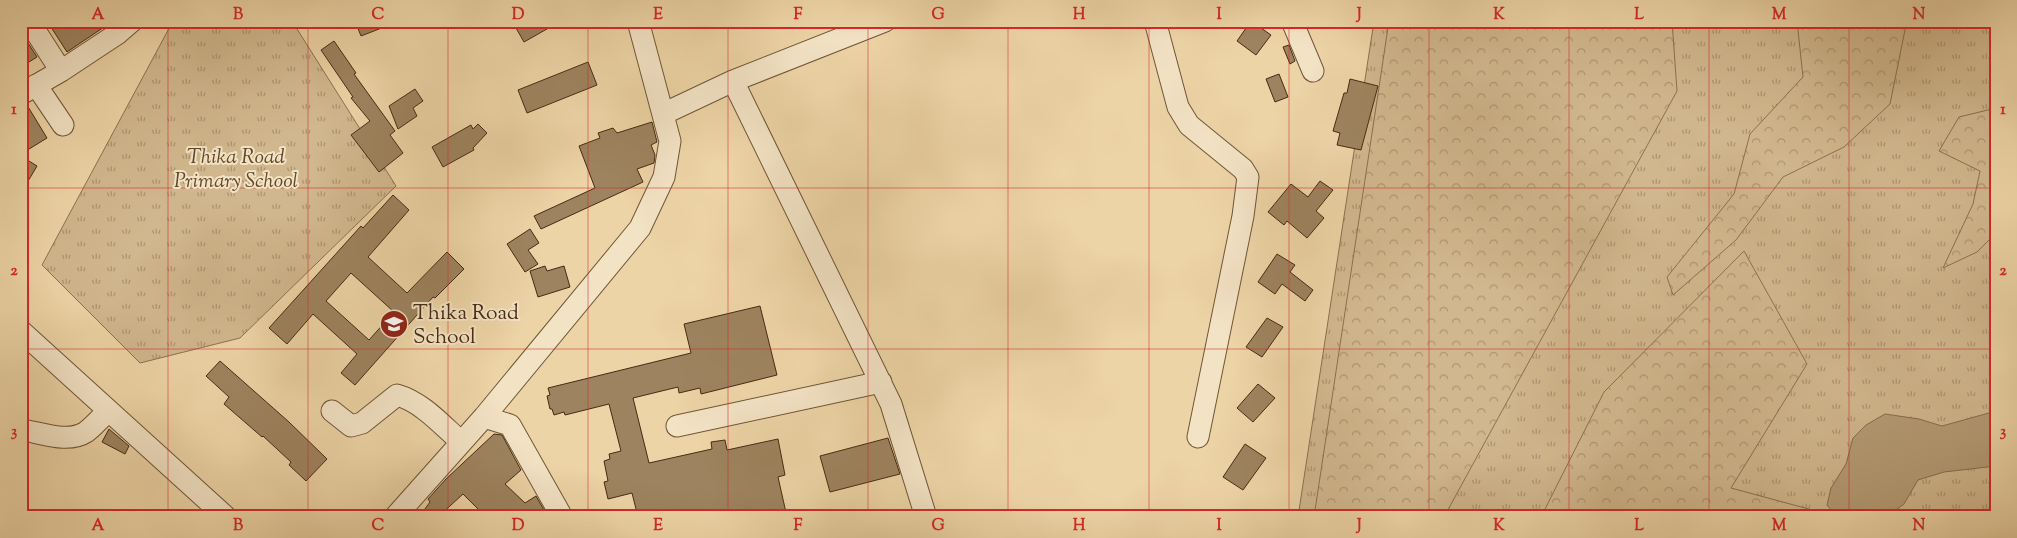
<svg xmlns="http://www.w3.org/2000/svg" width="2017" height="538" viewBox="0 0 2017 538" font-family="'Sorts Mill Goudy',serif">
	<defs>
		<pattern id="grass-tufts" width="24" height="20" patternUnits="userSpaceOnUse" patternTransform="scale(1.25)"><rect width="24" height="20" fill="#d1b78d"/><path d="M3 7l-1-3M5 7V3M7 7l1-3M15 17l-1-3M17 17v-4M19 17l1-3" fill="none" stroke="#ab9572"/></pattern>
		<pattern id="forest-crowns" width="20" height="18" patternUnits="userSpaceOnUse" patternTransform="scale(1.25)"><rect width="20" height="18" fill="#d1b78d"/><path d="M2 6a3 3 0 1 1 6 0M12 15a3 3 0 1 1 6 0" fill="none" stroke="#ab9572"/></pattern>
	</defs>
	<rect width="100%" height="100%" fill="#edd4a6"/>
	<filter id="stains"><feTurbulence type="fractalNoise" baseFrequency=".004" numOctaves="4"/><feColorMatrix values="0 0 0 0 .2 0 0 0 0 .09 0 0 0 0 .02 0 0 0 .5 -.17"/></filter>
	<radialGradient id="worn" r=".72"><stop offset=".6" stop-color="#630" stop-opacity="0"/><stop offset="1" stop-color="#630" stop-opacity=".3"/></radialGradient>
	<path fill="url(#grass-tufts)" stroke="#8c7150" d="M173 21H292L396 186 240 338 140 363 42 265Z
		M1374 21H1996V517H1298Z"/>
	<path fill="url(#forest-crowns)" stroke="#8c7150" d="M1389 21H1672L1677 91 1444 517H1314Z
		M1797 21H1909L1906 25 1890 104 1844 147 1783 177 1736 240 1673 295 1667 277 1734 194 1750 134 1803 77Z
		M1996 108V233L1977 252 1943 268 1973 204 1980 171 1939 151 1959 117Z
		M1744 251 1807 364 1731 488 1838 517H1541L1604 392Z"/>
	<path fill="#b49b74" stroke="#886e4d" d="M1996 411V466L1944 472 1918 480 1904 504 1886 517H1837L1827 505 1831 488 1846 464 1853 438 1866 425 1885 414 1919 419 1942 426Z"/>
	<path fill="#9d835f" stroke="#462b13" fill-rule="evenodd" d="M47 21H113L67 52Z
		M355 21H397V22L361 36Z
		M512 21H561L524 42Z
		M1251 21 1271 35 1256 55 1237 41Z
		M21 32 37 57 21 67Z
		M334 41 356 73 354 74 395 131 390 135 403 153 379 172 351 135 370 121 351 98 353 97 321 50Z
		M1289 45 1295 61 1290 64 1283 47Z
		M588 62 597 85 527 113 518 90Z
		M1279 74 1288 97 1275 102 1266 79Z
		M1350 79 1378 86 1361 150 1337 145 1340 133 1333 131 1344 93H1347Z
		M415 89 423 101 413 108 417 116 398 129 389 106Z
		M27 105 47 138 21 154V106Z
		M652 122 657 142 651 145 655 155 654 163 637 169 643 182 541 229 534 216 595 188 579 146 600 138 598 133 613 128 617 133Z
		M478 124 487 133 473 148 474 150 443 167 432 147 471 125 473 129Z
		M21 156 37 166 21 193Z
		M1320 181 1333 190 1316 211 1324 218 1307 238 1287 221 1284 225 1268 212 1291 184 1308 197Z
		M393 195 409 210 368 257 407 293 447 252 464 269 435 298 433 297 355 385 341 373 357 354 313 314 287 344 269 328 361 226 363 228ZM351 273 394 312 369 340 326 301Z
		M530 229 539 243 528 250 538 264 525 272 507 244Z
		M1277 254 1295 265 1290 272 1313 290 1305 301 1282 284 1275 294 1258 282Z
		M545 266 547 271 564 266 570 287 538 297 530 271Z
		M760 306 777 375 701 394 700 388 679 393 678 387 633 398 649 463 712 449 711 442 725 440 727 450 778 439 785 475 778 477 787 517H638L632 493 608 499 604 482 608 481 604 461 610 459 609 454 621 451 609 404 565 415 564 412 554 415 552 409H550L547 396 550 395 548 388 691 353 684 324Z
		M1267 318 1283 327 1262 357 1246 347Z
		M220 361 289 422 327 459 306 481 289 465 291 462 263 436 262 437 224 404 229 397 206 376Z
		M1258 384 1275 398 1253 422 1237 408Z
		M109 429 129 446 125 454 102 442Z
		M494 434 502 435 521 470 505 484 525 503 536 496 548 517H486L463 494 438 517H419L430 502 428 499 446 479Z
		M888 438 900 474 830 492 820 456Z
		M1245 444 1266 458 1243 490 1223 477Z"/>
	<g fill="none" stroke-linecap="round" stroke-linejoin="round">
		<defs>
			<path id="minor" d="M29 21 61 71
				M1155 21 1178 107 1189 125 1243 169 1248 177 1243 216 1198 437
				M1292 21 1313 71
				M733 81 891 404 926 517
				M36 85 63 125
				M21 94 61 71 117 34 132 21
				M663 114 733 81 885 21
				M21 331 226 517
				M332 411 351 426 362 423 397 395C422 402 442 425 461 442
				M484 417 510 425 562 517
				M677 426 881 382
				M28 431C45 434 69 443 86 432 94 426 101 417 109 411
				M395 517 484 417 640 228 664 177 670 141 638 21"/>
		</defs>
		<use href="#minor" stroke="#705538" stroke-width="23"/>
		<use href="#minor" stroke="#f3e3c5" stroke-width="21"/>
	</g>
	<path fill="none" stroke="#d62828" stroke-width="1" stroke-opacity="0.55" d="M168 21V517M308 21V517M448 21V517M588 21V517M728 21V517M868 21V517M1008 21V517M1149 21V517M1289 21V517M1429 21V517M1569 21V517M1709 21V517M1849 21V517M21 188H1996M21 349H1996"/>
	<defs>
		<symbol id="school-disc" viewBox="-11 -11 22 22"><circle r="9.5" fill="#8f2418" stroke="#f3e3c5"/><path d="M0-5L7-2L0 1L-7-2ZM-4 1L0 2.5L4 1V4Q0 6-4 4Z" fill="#fff"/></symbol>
	</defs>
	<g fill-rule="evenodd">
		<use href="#school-disc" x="378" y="308" width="32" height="32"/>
	</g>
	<g text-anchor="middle" stroke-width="4" stroke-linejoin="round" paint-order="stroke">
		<g font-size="21" font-style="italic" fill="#62472b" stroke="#f3e3c5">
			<text x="236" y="163">Thika Road<tspan x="236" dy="24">Primary School</tspan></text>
		</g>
		<g font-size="21" fill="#462b13" stroke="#f3e3c5" text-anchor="start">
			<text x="413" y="319">Thika Road<tspan x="413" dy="24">School</tspan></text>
		</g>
	</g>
	<rect width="2017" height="538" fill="none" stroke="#edd4a6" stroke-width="55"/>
	<rect x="28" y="28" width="1962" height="482" fill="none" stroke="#d62828" stroke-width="2"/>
	<g font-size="16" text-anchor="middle" font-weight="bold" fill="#d62828">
		<text x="98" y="19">A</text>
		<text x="238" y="19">B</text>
		<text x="378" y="19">C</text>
		<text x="518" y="19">D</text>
		<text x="658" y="19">E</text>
		<text x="798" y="19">F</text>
		<text x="938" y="19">G</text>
		<text x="1079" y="19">H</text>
		<text x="1219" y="19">I</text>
		<text x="1359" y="19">J</text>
		<text x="1499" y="19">K</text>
		<text x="1639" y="19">L</text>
		<text x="1779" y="19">M</text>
		<text x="1919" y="19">N</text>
		<text x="14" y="114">1</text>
		<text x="2003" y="114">1</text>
		<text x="14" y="275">2</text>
		<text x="2003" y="275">2</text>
		<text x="14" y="436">3</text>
		<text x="2003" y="436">3</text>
		<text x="98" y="530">A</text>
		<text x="238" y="530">B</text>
		<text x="378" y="530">C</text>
		<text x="518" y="530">D</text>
		<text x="658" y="530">E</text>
		<text x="798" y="530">F</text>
		<text x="938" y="530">G</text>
		<text x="1079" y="530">H</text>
		<text x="1219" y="530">I</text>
		<text x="1359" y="530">J</text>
		<text x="1499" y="530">K</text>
		<text x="1639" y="530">L</text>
		<text x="1779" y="530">M</text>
		<text x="1919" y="530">N</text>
	</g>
	<rect width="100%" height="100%" filter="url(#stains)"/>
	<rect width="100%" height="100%" fill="url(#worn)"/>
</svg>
